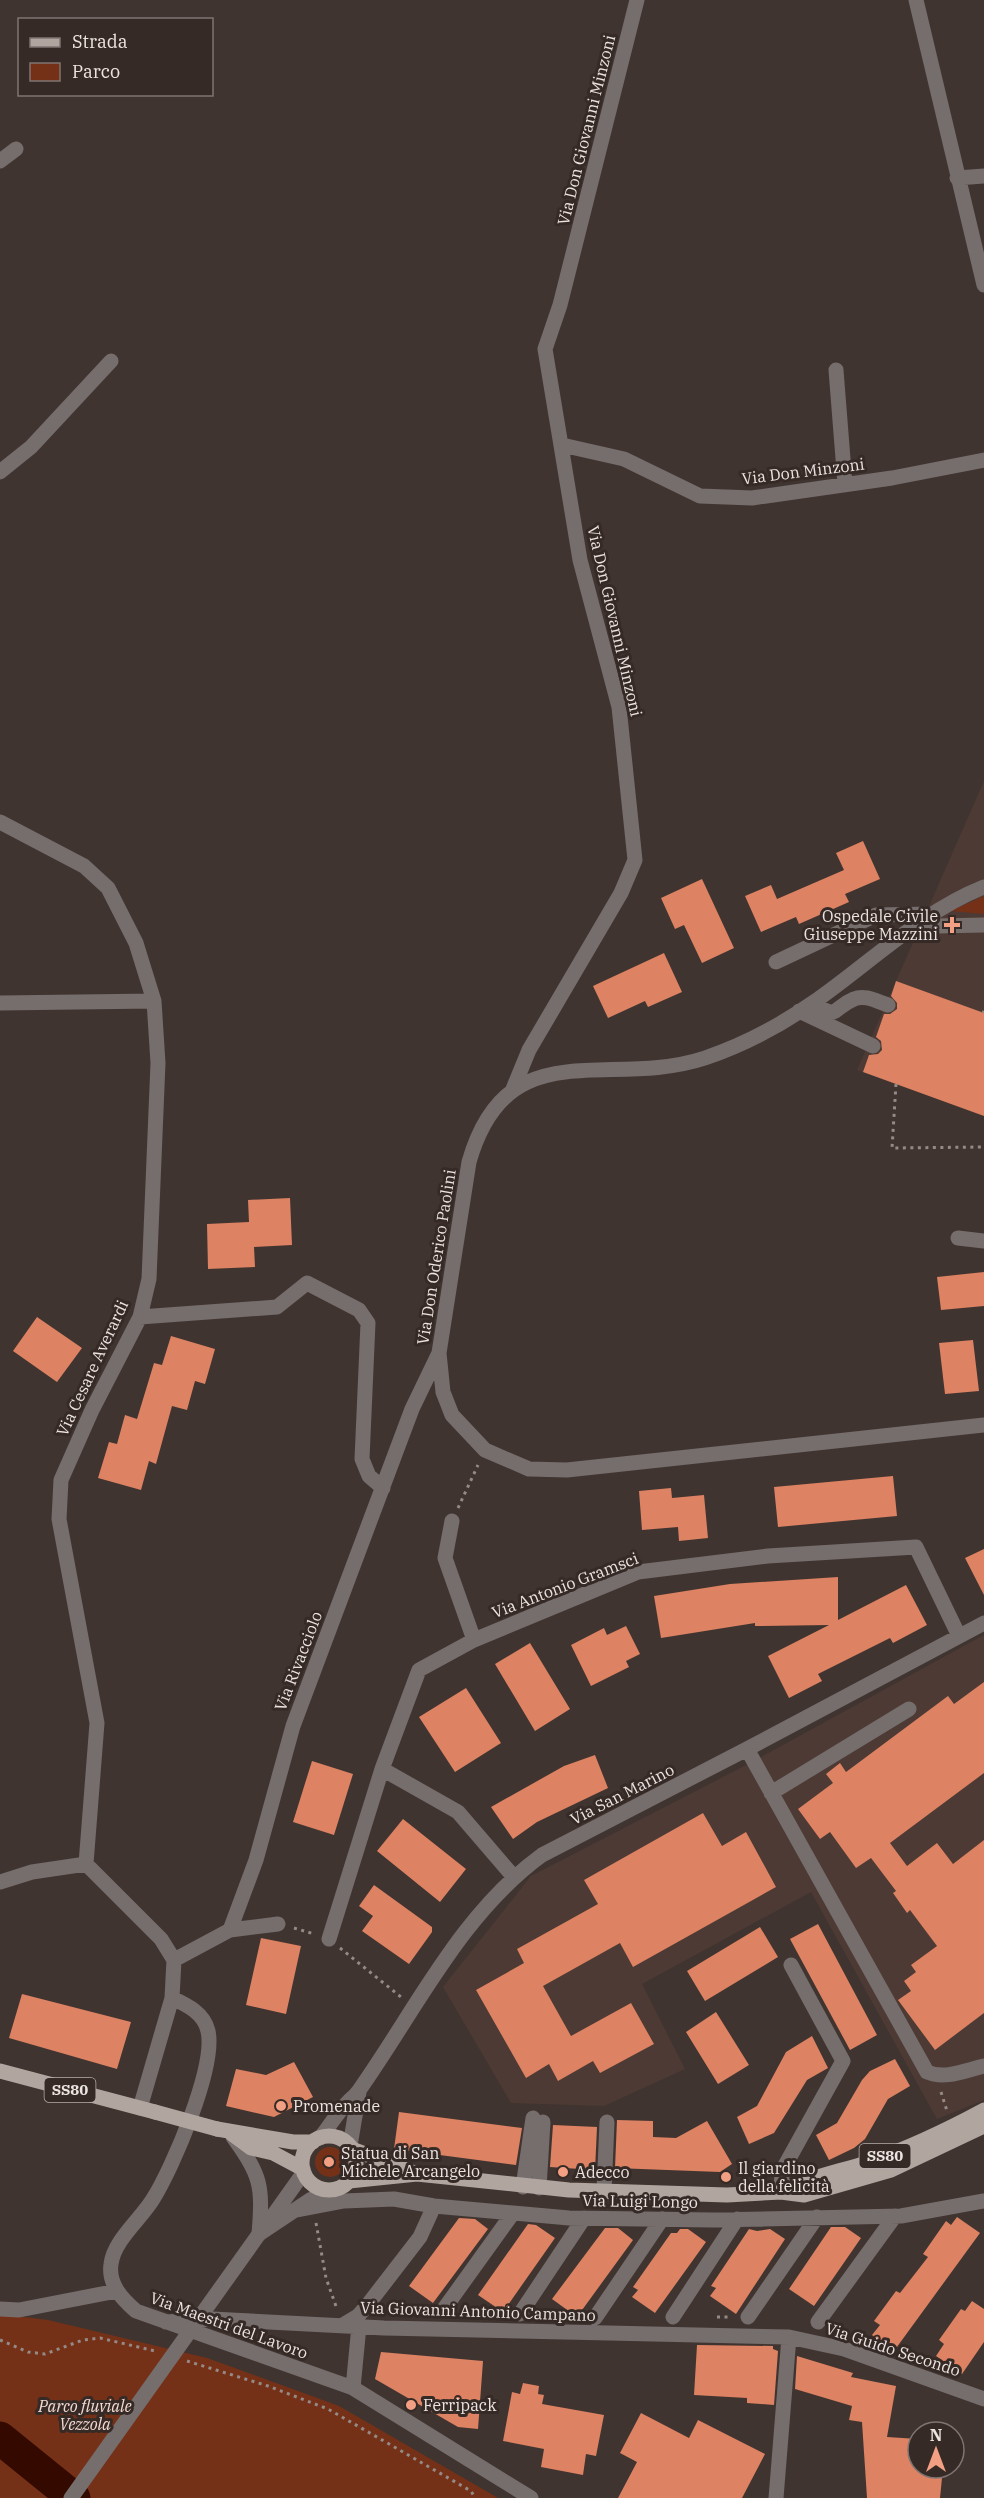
<svg xmlns="http://www.w3.org/2000/svg" width="984" height="2498" viewBox="0 0 984 2498" font-family="'IBM Plex Serif',serif">
	<rect width="100%" height="100%" fill="#403430"/>
	<path fill="#4d3a34" d="M984 781V1116L857 1070Z
		M984 1635V2100L937 2119 811 1892 642 1984 685 2069 604 2106 511 2103 443 1987 531 1876 754 1761Z"/>
	<path fill="#753118" d="M984 896V914L951 911Z
		M315 2162a15 15 0 1 1 30 0a15 15 0 1 1-30 0Z
		M0 2314 48 2320 207 2358 339 2406 498 2498H0Z"/>
	<g fill="none" stroke-linecap="round" stroke-linejoin="round">
		<path stroke="#340900" stroke-width="33" d="M0 2438 74 2498"/>
	</g>
	<path fill="#dd8262" d="M863 841 880 879 845 894 849 902 799 924 796 917 761 932 745 896 771 885 777 899 844 870 836 853Z
		M702 879 734 948 702 963 684 925 675 929 661 898Z
		M664 953 682 992 648 1007 645 1001 608 1018 593 986Z
		M896 981 984 1013V1116L863 1072 869 1055 878 1054 882 1050 881 1041 876 1037 884 1014H890L897 1009V1003L891 996Z
		M290 1198 292 1245 254 1247 255 1267 208 1269 207 1224 249 1222 248 1200Z
		M984 1272V1306L941 1310 937 1277Z
		M37 1317 82 1348 57 1382 13 1351Z
		M171 1336 215 1349 205 1384 195 1381 187 1410 172 1406 156 1464 149 1461 141 1490 98 1478 109 1442 117 1444 125 1415 137 1419 154 1363 162 1365Z
		M973 1340 979 1391 945 1394 939 1343Z
		M893 1476 897 1516 778 1527 774 1487Z
		M671 1488 672 1498 704 1495 708 1538 679 1541 678 1527 642 1530 639 1491Z
		M984 1549V1595L965 1558Z
		M838 1577V1620L906 1585 927 1625 893 1643 890 1638 818 1674 822 1681 789 1698 768 1656 829 1625 755 1626V1623L661 1638 654 1596 730 1584Z
		M626 1626 640 1654 626 1661 629 1667 591 1686 571 1645 604 1628 607 1635Z
		M530 1643 570 1709 535 1731 495 1664Z
		M984 1682V1773L890 1843 907 1866 937 1843 953 1864 984 1840V2013L935 2050 898 2000 911 1991 904 1981 916 1972 911 1965 937 1946 910 1910 907 1913 893 1893 896 1891 871 1858 856 1868 830 1832 820 1839 798 1809 833 1783 826 1774 840 1763 846 1772 948 1696 954 1704Z
		M466 1688 501 1743 455 1772 419 1717Z
		M595 1755 608 1788 537 1822 513 1839 491 1807 564 1766Z
		M312 1761 353 1774 334 1835 293 1822Z
		M703 1813 722 1846 746 1832 776 1887 633 1967 620 1943 543 1986 571 2036 631 2003 654 2044 600 2073 593 2061 558 2081 549 2064 526 2078 476 1990 524 1963 517 1949 598 1904 584 1880Z
		M403 1819 466 1869 440 1902 377 1851Z
		M374 1885 432 1927V1932L409 1964 362 1931 373 1916 359 1906Z
		M818 1924 877 2035 850 2050 790 1939Z
		M760 1927 778 1957 705 2001 687 1971Z
		M261 1938 301 1946 286 2014 246 2005Z
		M22 1994 131 2022 117 2069 9 2038Z
		M716 2012 749 2065 718 2084 686 2032Z
		M812 2036 828 2068 807 2080 774 2133 749 2144 737 2117 757 2106 786 2052Z
		M895 2059 910 2086 888 2099 865 2139 854 2148 829 2160 816 2135 837 2123 862 2080 870 2071Z
		M294 2062 313 2097 274 2117 226 2106 236 2069 266 2075Z
		M399 2112 522 2128 516 2165 394 2149Z
		M617 2120 653 2121V2137L676 2138 707 2121 732 2164 720 2172 615 2168Z
		M553 2125 597 2127 595 2170 550 2167Z
		M957 2217 980 2233 894 2351 872 2335 880 2325 874 2321 896 2291 900 2293 928 2257 923 2254 946 2221 951 2225Z
		M459 2218 475 2219 488 2229 433 2303 409 2286Z
		M528 2224 536 2225 555 2238 503 2312 478 2295Z
		M831 2227H845L861 2238 814 2306 789 2289Z
		M605 2228H618L633 2240 577 2317 552 2299Z
		M680 2229H688L706 2242 655 2313 632 2297 638 2290 633 2287 671 2233H677Z
		M749 2229 757 2231 770 2229 785 2239 736 2314 710 2296 716 2288 711 2286Z
		M972 2301 984 2309V2342L962 2374 936 2356 944 2344 939 2340 961 2309 965 2311Z
		M697 2345 773 2346V2349L778 2351 774 2405 747 2403V2398L694 2395Z
		M381 2352 483 2361 478 2429 458 2427 375 2379Z
		M797 2356 853 2373 851 2377 896 2386 887 2437 918 2439V2468H943L940 2498H867L862 2422 849 2420 852 2406 795 2389Z
		M523 2383 539 2386 538 2394 544 2395 542 2404 604 2415 596 2456 586 2454 583 2475 541 2467 544 2449 503 2441 512 2392 520 2394Z
		M641 2413 689 2438 698 2420 765 2454 742 2498H618L637 2462 620 2453Z"/>
	<g fill="none" stroke-linecap="round" stroke-linejoin="round">
		<path stroke="#948a86" stroke-width="3" stroke-dasharray="3 4.5" stroke-linecap="butt" d="M983 1013 984 1011
			M896 1084 892 1148 984 1147
			M458 1508 478 1465
			M294 1928 314 1934
			M340 1948 401 1997
			M941 2092 947 2111
			M316 2223 326 2278 337 2309
			M462 2310 477 2311
			M717 2317H731
			M0 2340 28 2352 45 2354 83 2340 100 2338 155 2351
			M187 2361 268 2386 328 2409 471 2491 475 2498"/>
		<path stroke="#756e6c" stroke-width="15" d="M916 0 984 285
			M0 161 16 149
			M957 178 984 176
			M836 370 845 484
			M562 445 624 459 700 496 752 498 892 478 984 460
			M0 472 31 447 111 361
			M0 822 84 866 108 888 136 943 154 1001 158 1063 149 1279 140 1317 92 1410 61 1480 59 1519 97 1723 86 1864 161 1939 174 1960
			M984 887C921 912 870 963 814 1002 781 1025 743 1045 705 1058 608 1090 507 1029 469 1162L439 1353 443 1392 452 1415 485 1450 529 1469 567 1470 984 1425
			M916 934 937 926 984 925
			M776 962 876 915 934 914
			M0 1003 154 1001
			M813 1003C839 1021 832 1008 854 999 865 994 878 1002 888 1005
			M799 1011 873 1046
			M513 1089 529 1050 621 893 635 860 619 707 580 560 545 349 560 305 637 0
			M958 1238 984 1241
			M140 1317 277 1307 307 1283 359 1310 368 1323 362 1459 369 1476 383 1488
			M452 1521 445 1558 474 1640
			M747 1749 927 2072C945 2080 966 2070 984 2066
			M382 1769 458 1812 513 1876
			M771 1793 909 1709
			M0 1882 32 1872 86 1864
			M230 1930 278 1924
			M329 1939 382 1769 419 1670 474 1640 638 1572 768 1556 916 1547 959 1636
			M174 1960 230 1930 256 1860 293 1726 412 1409 438 1355
			M172 1998C187 2005 204 2013 208 2031 216 2067 173 2167 153 2199 141 2219 114 2240 111 2264 108 2284 122 2299 136 2311L353 2388 531 2498
			M140 2108 172 1998 174 1960
			M233 2137C261 2176 263 2185 259 2234
			M320 2138C329 2127 337 2113 348 2102 352 2098 357 2094 360 2089 417 2008 461 1914 542 1855L747 1749 984 1623
			M350 2146 359 2092
			M523 2187 533 2118
			M539 2188 543 2122
			M604 2192 607 2122
			M781 2192 782 2171 843 2061 791 1965
			M297 2210 344 2201 394 2199 434 2206 569 2218 713 2220 901 2216 984 2201
			M267 2224 304 2172
			M259 2234 310 2200 333 2190
			M0 2309 19 2310 117 2291
			M444 2309 513 2213
			M520 2314 584 2218
			M673 2317 737 2219
			M748 2317 817 2217
			M595 2318 662 2219
			M166 2322 212 2319 384 2328 789 2337 844 2349 984 2399
			M818 2322 895 2216
			M343 2325 358 2316 366 2307 420 2237 434 2206
			M353 2388 359 2326
			M776 2498 789 2337"/>
		<path stroke="#b1a5a0" stroke-width="15" d="M0 2071 155 2112
			M217 2129 293 2142H313
			M232 2134 251 2148 273 2153 303 2169
			M302 2163a27 27 0 1 1 54 0a27 27 0 1 1-54 0Z
			M352 2149 417 2174
			M349 2181 417 2174 569 2190 727 2195 781 2192 804 2195 891 2170 984 2126
			M781 2192C809 2177 839 2172 869 2162 909 2148 947 2130 984 2110"/>
		<path stroke="#756e6c" stroke-width="15" d="M71 2498 259 2234"/>
		<path stroke="#b1a5a0" stroke-width="15" d="M155 2112 217 2129"/>
	</g>
	<g fill="#f39f83" stroke="#362a26" stroke-width="2">
		<path d="M949 916h6v6h6v6h-6v6h-6v-6h-6v-6h6z"/>
		<circle cx="281" cy="2106" r="6"/>
		<circle cx="329" cy="2162" r="6"/>
		<circle cx="563" cy="2172" r="6"/>
		<circle cx="726" cy="2177" r="6"/>
		<circle cx="411" cy="2405" r="6"/>
	</g>
	<g text-anchor="middle" stroke-width="6" stroke-linejoin="round" paint-order="stroke">
		<g fill="#362a26" stroke="#b5aca9" stroke-width="1.5">
			<rect x="44.5" y="2078" width="51" height="24" rx="4.5"/>
			<rect x="859.5" y="2144" width="51" height="24" rx="4.5"/>
		</g>
		<g font-size="15" font-weight="bold" fill="#ece4e1">
			<text x="70" y="2095">SS80</text>
			<text x="885" y="2161">SS80</text>
		</g>
		<g font-size="16" fill="#ece4e1" stroke="#362a26">
			<text transform="translate(586 130) rotate(-76)" y="6">Via Don Giovanni Minzoni</text>
			<text transform="translate(803 471) rotate(-7)" y="6">Via Don Minzoni</text>
			<text transform="translate(615 621) rotate(77)" y="6">Via Don Giovanni Minzoni</text>
			<text transform="translate(436 1257) rotate(-81)" y="6">Via Don Oderico Paolini</text>
			<text transform="translate(92 1368) rotate(-65)" y="6">Via Cesare Averardi</text>
			<text transform="translate(565 1585) rotate(-21)" y="6">Via Antonio Gramsci</text>
			<text transform="translate(298 1661) rotate(-69)" y="6">Via Rivacciolo</text>
			<text transform="translate(622 1794) rotate(-27)" y="6">Via San Marino</text>
			<text transform="translate(640 2201) rotate(1)" y="6">Via Luigi Longo</text>
			<text transform="translate(478 2311) rotate(2)" y="6">Via Giovanni Antonio Campano</text>
			<text transform="translate(229 2325) rotate(20)" y="6">Via Maestri del Lavoro</text>
			<text transform="translate(893 2349) rotate(18)" y="6">Via Guido Secondo</text>
		</g>
		<g font-size="16" fill="#ece4e1" stroke="#362a26" text-anchor="start">
			<text x="938" y="922" text-anchor="end">Ospedale Civile<tspan x="938" dy="18">Giuseppe Mazzini</tspan></text>
			<text x="293" y="2112">Promenade</text>
			<text x="341" y="2159">Statua di San<tspan x="341" dy="18">Michele Arcangelo</tspan></text>
			<text x="738" y="2174">Il giardino<tspan x="738" dy="18">della felicità</tspan></text>
			<text x="575" y="2178">Adecco</text>
			<text x="423" y="2411">Ferripack</text>
		</g>
		<g font-size="16" font-style="italic" fill="#f4dad2" stroke="#362a26">
			<text x="85" y="2412">Parco fluviale<tspan x="85" dy="18">Vezzola</tspan></text>
		</g>
	</g>
	<rect x="18" y="18" width="195" height="78" fill="#362a26" stroke="#7f7471" stroke-width="1.5"/>
	<rect x="30" y="38" width="30" height="9" fill="#b1a5a0" stroke="#7f7471" stroke-width="1.5"/>
	<text x="72" y="48" font-size="18" fill="#ece4e1">Strada</text>
	<rect x="30" y="63" width="30" height="18" fill="#753118" stroke="#7f7471" stroke-width="1.5"/>
	<text x="72" y="78" font-size="18" fill="#ece4e1">Parco</text>
	<g transform="translate(936 2450)"><circle r="28" fill="#362a26" stroke="#7f7471" stroke-width="1.5"/>
	<path d="M0-4.5L10 22L0 15L-10 22Z" fill="#f39f83"/>
	<text y="-9" font-size="16" font-weight="bold" text-anchor="middle" fill="#ece4e1">N</text>
	</g>
</svg>
